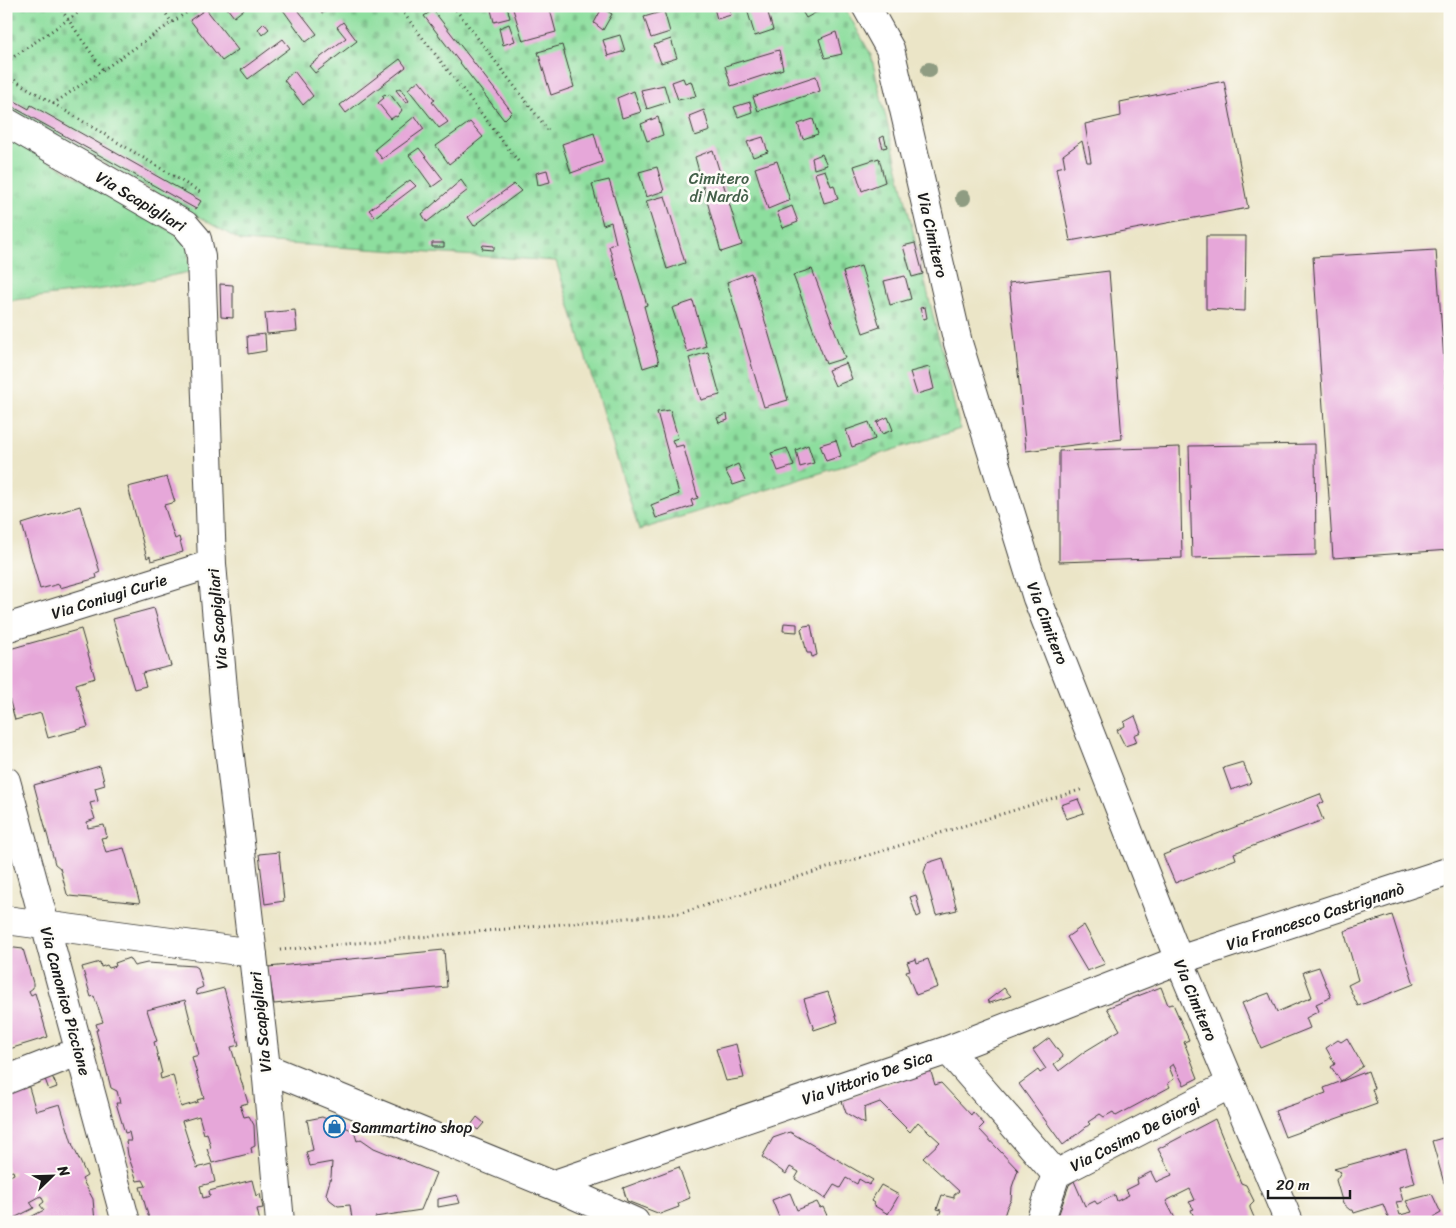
<svg xmlns="http://www.w3.org/2000/svg" width="1456" height="1228" viewBox="0 0 1456 1228" font-family="Sriracha,sans-serif">
	<defs>
		<pattern id="grass-tufts" width="24" height="20" patternUnits="userSpaceOnUse" patternTransform="scale(1.25)"><rect width="24" height="20" fill="#8dde9e"/><path d="M3 7l-1-3M5 7V3M7 7l1-3M15 17l-1-3M17 17v-4M19 17l1-3" fill="none" stroke="#79be88"/></pattern>
		<pattern id="cemetery-stones" width="16" height="16" patternUnits="userSpaceOnUse" patternTransform="scale(1.25)"><rect width="16" height="16" fill="#8dde9e"/><path d="M2 7V4a2 2 0 0 1 4 0v3zM10 15v-3a2 2 0 0 1 4 0v3z" fill="#79be88"/></pattern>
	</defs>
	<rect width="100%" height="100%" fill="#fdfcf7"/>
	<filter id="ink" filterUnits="userSpaceOnUse"><feTurbulence type="fractalNoise" baseFrequency=".02" numOctaves="2"/><feDisplacementMap in="SourceGraphic" scale="10" xChannelSelector="R" yChannelSelector="G"/><feConvolveMatrix kernelMatrix="1 2 1 2 8 2 1 2 1" color-interpolation-filters="sRGB"/></filter>
	<filter id="wash" filterUnits="userSpaceOnUse"><feTurbulence type="fractalNoise" baseFrequency=".0096" numOctaves="4" result="noise"/><feDisplacementMap in="SourceGraphic" scale="20" xChannelSelector="R" yChannelSelector="G"/><feGaussianBlur stdDeviation="1.12" result="paint"/><feColorMatrix in="noise" values="0 0 0 0 0 0 0 0 0 0 0 0 0 0 0 0 0 1.4 0 .05"/><feComposite in="paint" operator="in"/></filter>
	<g filter="url(#wash)">
		<rect width="100%" height="100%" fill="#ebe5c7"/>
		<path fill="url(#grass-tufts)" stroke="#547d5d" d="M6 136 176 234 188 246 189 272 110 288 6 301Z"/>
		<path fill="url(#cemetery-stones)" stroke="#547d5d" d="M6 6H844L871 55 960 429 639 530 556 261 241 241 6 107Z"/>
		<g id="blocks">
			<path fill="#e6a7d9" fill-rule="evenodd" d="M229 6H248L234 17 227 8Z
				M283 6H295L317 34 306 42 281 7Z
				M317 6H332L322 14Z
				M490 6H507L510 18 494 22Z
				M512 6H549L556 32 523 41Z
				M709 6H728L731 15 717 19 714 8 710 10Z
				M746 6H766L773 30 755 36Z
				M799 6H823L824 8 806 18Z
				M602 8 612 14 603 30 594 23Z
				M206 9 238 50 222 61 190 20Z
				M433 10 512 112 504 120 424 16Z
				M664 11 670 32 651 38 644 17Z
				M343 22 357 41 315 73 309 66 346 38 337 27Z
				M264 23 269 29 262 35 258 29Z
				M509 24 515 41 503 45 499 28Z
				M836 32 842 54 825 58 819 39Z
				M620 35 625 51 608 56 603 40Z
				M283 39 290 48 248 79 241 70Z
				M671 39 677 58 661 63 654 45Z
				M562 45 574 87 551 95 538 52Z
				M779 50 783 69 731 86 725 66Z
				M400 59 406 67 346 113 340 105Z
				M294 71 313 96 303 105 284 80Z
				M816 76 820 91 758 111 753 97Z
				M683 78 685 83 691 81 696 96 678 100 672 82Z
				M419 80 435 100 432 102 448 122 439 128 408 89Z
				M1224 81 1248 208 1070 241 1056 168 1065 166 1063 155 1082 141 1087 162H1091L1085 124 1121 116 1120 102Z
				M664 85 669 102 647 109 641 90Z
				M400 88 409 101 406 103 396 90Z
				M634 91 641 112 622 118 617 98Z
				M385 94 387 96 390 94 402 110 397 117 395 116 391 119 378 103 384 98 382 96Z
				M6 96 29 109 31 105 201 201 196 209 6 103Z
				M750 102 752 112 738 117 734 107Z
				M704 110 710 131 695 136 689 116Z
				M415 116 424 129 382 159 375 149Z
				M658 117 663 135 647 141 641 124Z
				M813 119 818 134 803 139 798 124Z
				M470 122 483 137 449 164 436 146Z
				M594 133 602 162 571 173 562 144Z
				M884 136 887 147 883 148 880 138Z
				M763 137 768 152 753 157 747 142Z
				M419 148 443 179 432 187 409 155Z
				M713 150 742 245 721 252 695 157Z
				M822 154 827 165 814 169 812 158Z
				M879 158 885 182 862 191 854 166Z
				M777 161 790 200 768 209 755 168Z
				M657 167 664 191 646 197 639 172Z
				M547 170 550 182 538 185 536 173Z
				M825 170 831 186 834 185 838 199 824 203 815 173Z
				M410 180 416 186 375 217 369 210Z
				M461 180 468 190 427 222 422 214Z
				M609 180 647 305 644 306 659 363 643 368 609 246 616 243 611 222 603 225 592 184Z
				M514 184 521 191 474 226 468 217Z
				M665 196 685 263 667 269 646 201Z
				M792 206 798 222 783 228 777 212Z
				M1206 236H1246L1245 311 1206 309Z
				M432 243H444V247H432Z
				M915 243 923 274 912 277 903 246Z
				M483 245 494 246V250L482 249Z
				M1436 250 1450 443V550L1333 558 1313 257Z
				M861 266 880 327 863 333 843 272Z
				M812 269 845 358 826 364 793 275Z
				M1109 271 1122 439 1026 451 1009 283Z
				M751 273 788 400 764 407 727 282Z
				M905 276 911 299 890 305 884 281Z
				M220 284 233 285V318L221 317Z
				M693 301 706 346 687 352 672 308Z
				M925 307 927 318 923 319 920 308Z
				M295 310 297 331 267 334 265 313Z
				M265 334 266 351 248 354 247 336Z
				M708 352 720 395 701 400 689 358Z
				M846 363 852 379 835 386 828 370Z
				M929 367 934 389 917 394 910 372Z
				M670 410 678 438 672 440 675 447 683 445 698 498 691 500 693 506 656 518 651 505 679 494 657 412Z
				M727 414 728 420 719 423 717 418Z
				M888 417 893 430 882 434 877 422Z
				M869 422 875 439 852 447 846 430Z
				M836 440 841 456 826 461 820 445Z
				M1315 444 1316 555 1192 558 1189 446Z
				M808 445 814 463 800 467 796 450Z
				M1180 447 1182 558 1059 562V451Z
				M787 448 794 466 778 471 771 453Z
				M738 464 745 481 733 485 725 470Z
				M167 477 175 502 164 505 175 539 179 537 183 552 151 561 150 556 147 558 128 487Z
				M80 506 100 572 96 574 97 578 60 588 59 584 40 589 22 524Z
				M154 608 171 666 142 673 146 686 134 689 113 619Z
				M784 623 797 624V632L783 631Z
				M811 625 817 655 812 657 811 653H807L801 629 804 626Z
				M81 629 95 678 76 684 88 727 48 738 41 713 15 720 6 687V650Z
				M1135 716 1141 732 1134 735 1137 742 1125 746 1117 730 1125 726 1124 722Z
				M1243 762 1251 783 1231 790 1223 768Z
				M100 766 105 785 95 788 98 801 90 803 95 819 87 822 88 828 104 825 107 837 101 838 106 852 124 848 140 903 69 896 67 894 60 868 55 864 34 785Z
				M1320 794 1324 802 1317 805 1323 820 1234 853 1236 859 1175 883 1163 855Z
				M1078 799 1084 813 1066 819 1061 805Z
				M279 852 284 901 265 904 259 854Z
				M943 858 957 910 936 915 924 872 927 863Z
				M916 895 921 915 917 917 910 897Z
				M1392 915 1414 984 1358 1006 1348 985 1358 980 1344 931Z
				M1084 925 1105 964 1087 971 1067 937Z
				M6 947 23 949 33 983V988L29 991 31 995 35 993 48 1037 6 1050Z
				M444 950 447 987 274 1004 268 967Z
				M129 958 134 966 147 963 195 966 198 968 203 987 196 990 197 995 224 988 239 1045 231 1047 248 1103 240 1105 244 1117 249 1116 254 1125 255 1146 251 1148 252 1153 212 1163 207 1149 211 1148 207 1133 204 1134 199 1116 182 1121 197 1168 211 1164 215 1182 200 1186 203 1198 210 1196 209 1191 252 1180 256 1196 260 1194 263 1208 257 1209 260 1222H150L140 1187 146 1186 143 1180 137 1181 128 1155 126 1141H131L129 1132 125 1133 116 1103H120L117 1091 111 1088 96 1030H98L96 1024 103 1022 94 996 91 997 82 967 100 962 101 967 107 965 109 968 116 966 115 963ZM185 1000 199 1055 192 1057 204 1098 197 1100 198 1102 181 1107 173 1075 161 1079 160 1074 162 1073 154 1042 157 1041 147 1010Z
				M916 959 917 963 928 959 938 987 916 995 906 971 910 970 907 962Z
				M1319 967 1331 997 1316 1004 1319 1011 1306 1018 1310 1028 1261 1048 1242 1003 1269 993 1277 1012 1312 997 1303 972Z
				M1161 987 1168 1005 1173 1004 1189 1040 1184 1042 1198 1078 1184 1085 1173 1064 1169 1067 1174 1079 1168 1083 1170 1087 1116 1116 1113 1112 1104 1117 1100 1114 1088 1122 1090 1124 1063 1145 1019 1084 1038 1070 1040 1073 1046 1069 1033 1050 1049 1038 1063 1057 1054 1064 1059 1071 1084 1052 1120 1030 1107 1008Z
				M1004 988 1011 996 990 1003 987 1001Z
				M828 992 838 1022 814 1030 804 999Z
				M1347 1038 1363 1066 1341 1081 1331 1067 1335 1064 1326 1048 1338 1040 1341 1042Z
				M736 1044 744 1078 726 1081 716 1049Z
				M930 1069 935 1085 941 1083 971 1115 973 1112 984 1124 979 1129 1018 1170 1012 1187 1011 1200 1007 1207 1002 1222H937L941 1210 937 1209 942 1195 954 1198V1195L959 1191 923 1158 940 1142 918 1122 910 1132 880 1102 864 1108 865 1124 846 1113 842 1101Z
				M1368 1071 1374 1088 1372 1089 1377 1104 1285 1137 1275 1111 1326 1093 1324 1088Z
				M52 1076 57 1087 49 1090 45 1079Z
				M28 1084 36 1111 60 1104 73 1146 87 1176 82 1179 93 1199 95 1222H21L44 1210 40 1205 44 1202 41 1196 30 1202 34 1208 10 1220 9 1217 6 1219V1178L14 1174 13 1171 9 1172 6 1165V1092Z
				M322 1117 354 1131 357 1141 361 1139 374 1148 436 1173 421 1210 375 1217 376 1222H344L352 1219 350 1205 338 1206 330 1200 326 1194 331 1177 332 1162 310 1166 306 1152 313 1150 307 1120Z
				M477 1117 484 1123 478 1130 471 1125Z
				M1215 1119 1241 1183 1246 1185 1254 1201 1250 1205V1208L1256 1222H1196L1191 1210 1194 1209 1189 1202 1195 1200 1190 1189 1166 1201 1177 1222H1056L1069 1185 1074 1181 1085 1206 1095 1201 1097 1204 1115 1195 1117 1201 1129 1195 1126 1190 1138 1184 1137 1179 1151 1172 1156 1182 1172 1175 1158 1149Z
				M790 1132 873 1180 869 1185 859 1179 857 1184 846 1178 840 1188 834 1185 825 1199 795 1179 799 1172 790 1167 786 1174 762 1157 773 1138Z
				M1450 1136V1181L1444 1183 1432 1141Z
				M1406 1149 1415 1183 1399 1187 1403 1201 1396 1202 1400 1215 1412 1212 1406 1201 1432 1194 1441 1213 1434 1217 1436 1222H1390L1383 1204 1354 1213 1353 1210H1350L1343 1204 1336 1180 1341 1172 1334 1169Z
				M679 1167 690 1198 678 1203 679 1207 660 1214 627 1201 623 1188Z
				M881 1185 899 1195 888 1214 873 1205 874 1203 871 1201Z
				M790 1193 797 1210 817 1202 820 1208 823 1207 830 1222 836 1218 837 1222H781L772 1200Z
				M457 1195 460 1203 438 1207V1199Z"/>
		</g>
	</g>
	<g filter="url(#ink)">
		<use href="#blocks" fill-opacity="0" stroke="#3b3a36" stroke-width="1"/>
		<g fill="none" stroke-linecap="round" stroke-linejoin="round">
			<defs>
				<path id="minor" d="M866 6 890 49 958 343 1037 598 1179 960 1289 1222
					M6 122 185 225 197 239 201 257 212 564 226 722 266 1068 280 1222
					M6 628 212 564
					M6 781 126 1222
					M6 920 253 953
					M948 1050 1056 1174
					M266 1068 552 1185 635 1222
					M6 1080 80 1051
					M552 1185 948 1050 1179 960 1450 871
					M1040 1222 1056 1174 1231 1084"/>
			</defs>
			<use href="#minor" stroke="#3b3a36" stroke-width="30"/>
			<path stroke="#3b3a36" stroke-width="3" stroke-dasharray="1 4" stroke-linecap="butt" d="M59 6 103 70
				M161 6 172 23
				M398 6 518 161
				M453 6 548 130
				M6 62 88 6
				M6 75 200 192
				M53 104 196 6
				M280 950 681 913 1083 789"/>
			<use href="#minor" stroke="#fff" stroke-width="28"/>
		</g>
		<g fill="#8f9c82">
			<circle cx="929" cy="70" r="8"/>
			<circle cx="963" cy="198" r="8"/>
		</g>
	</g>
	<defs>
		<symbol id="shop-ring" viewBox="-11 -11 22 22"><circle r="9.5" fill="#fdfcf7" stroke="#1f6fb2" stroke-width="1.5"/><path d="M-5-2.5h2.3a2.7 3.5 0 0 1 5.4 0H5L5.5 6h-11ZM-1.5-2.5h3a1.5 2.3 0 0 0-3 0Z" fill="#1f6fb2"/></symbol>
	</defs>
	<g fill-rule="evenodd">
		<use href="#shop-ring" x="322" y="1114" width="25" height="25"/>
	</g>
	<g text-anchor="middle" stroke-width="5" stroke-linejoin="round" paint-order="stroke">
		<g font-size="16" fill="#44604a" stroke="#fdfcf7">
			<text x="719" y="184">Cimitero<tspan x="719" dy="18">di Nardò</tspan></text>
		</g>
		<g font-size="16" fill="#1c1c1c" stroke="#fdfcf7">
			<text transform="translate(141 201) rotate(31)" y="6">Via Scapigliari</text>
			<text transform="translate(933 235) rotate(77)" y="6">Via Cimitero</text>
			<text transform="translate(109 596) rotate(-17)" y="6">Via Coniugi Curie</text>
			<text transform="translate(217 619) rotate(-95)" y="6">Via Scapigliari</text>
			<text transform="translate(1048 623) rotate(69)" y="6">Via Cimitero</text>
			<text transform="translate(1315 916) rotate(-18)" y="6">Via Francesco Castrignanò</text>
			<text transform="translate(1196 1000) rotate(67)" y="6">Via Cimitero</text>
			<text transform="translate(66 1001) rotate(75)" y="6">Via Canonico Piccione</text>
			<text transform="translate(260 1022) rotate(-96)" y="6">Via Scapigliari</text>
			<text transform="translate(867 1077) rotate(-19)" y="6">Via Vittorio De Sica</text>
			<text transform="translate(1135 1134) rotate(-27)" y="6">Via Cosimo De Giorgi</text>
		</g>
		<g font-size="16" fill="#1c1c1c" stroke="#fdfcf7" text-anchor="start">
			<text x="351" y="1133">Sammartino shop</text>
		</g>
	</g>
	<rect width="1456" height="1228" fill="none" stroke="#fdfcf7" stroke-width="25"/>
	<g transform="translate(52 1176) rotate(67)" stroke="#fdfcf7" stroke-width="4" paint-order="stroke">
	<path d="M0-4L9 19L0 12L-9 19Z" fill="#1c1c1c"/>
	<text y="-8" font-size="14" font-weight="bold" text-anchor="middle" fill="#1c1c1c">N</text>
	</g>
	<path d="M1268 1190v8h82v-8" fill="none" stroke="#1c1c1c" stroke-width="2.5"/>
	<text x="1276" y="1190" font-size="15" fill="#1c1c1c" stroke="#fdfcf7" stroke-width="4" paint-order="stroke">20 m</text>
</svg>
